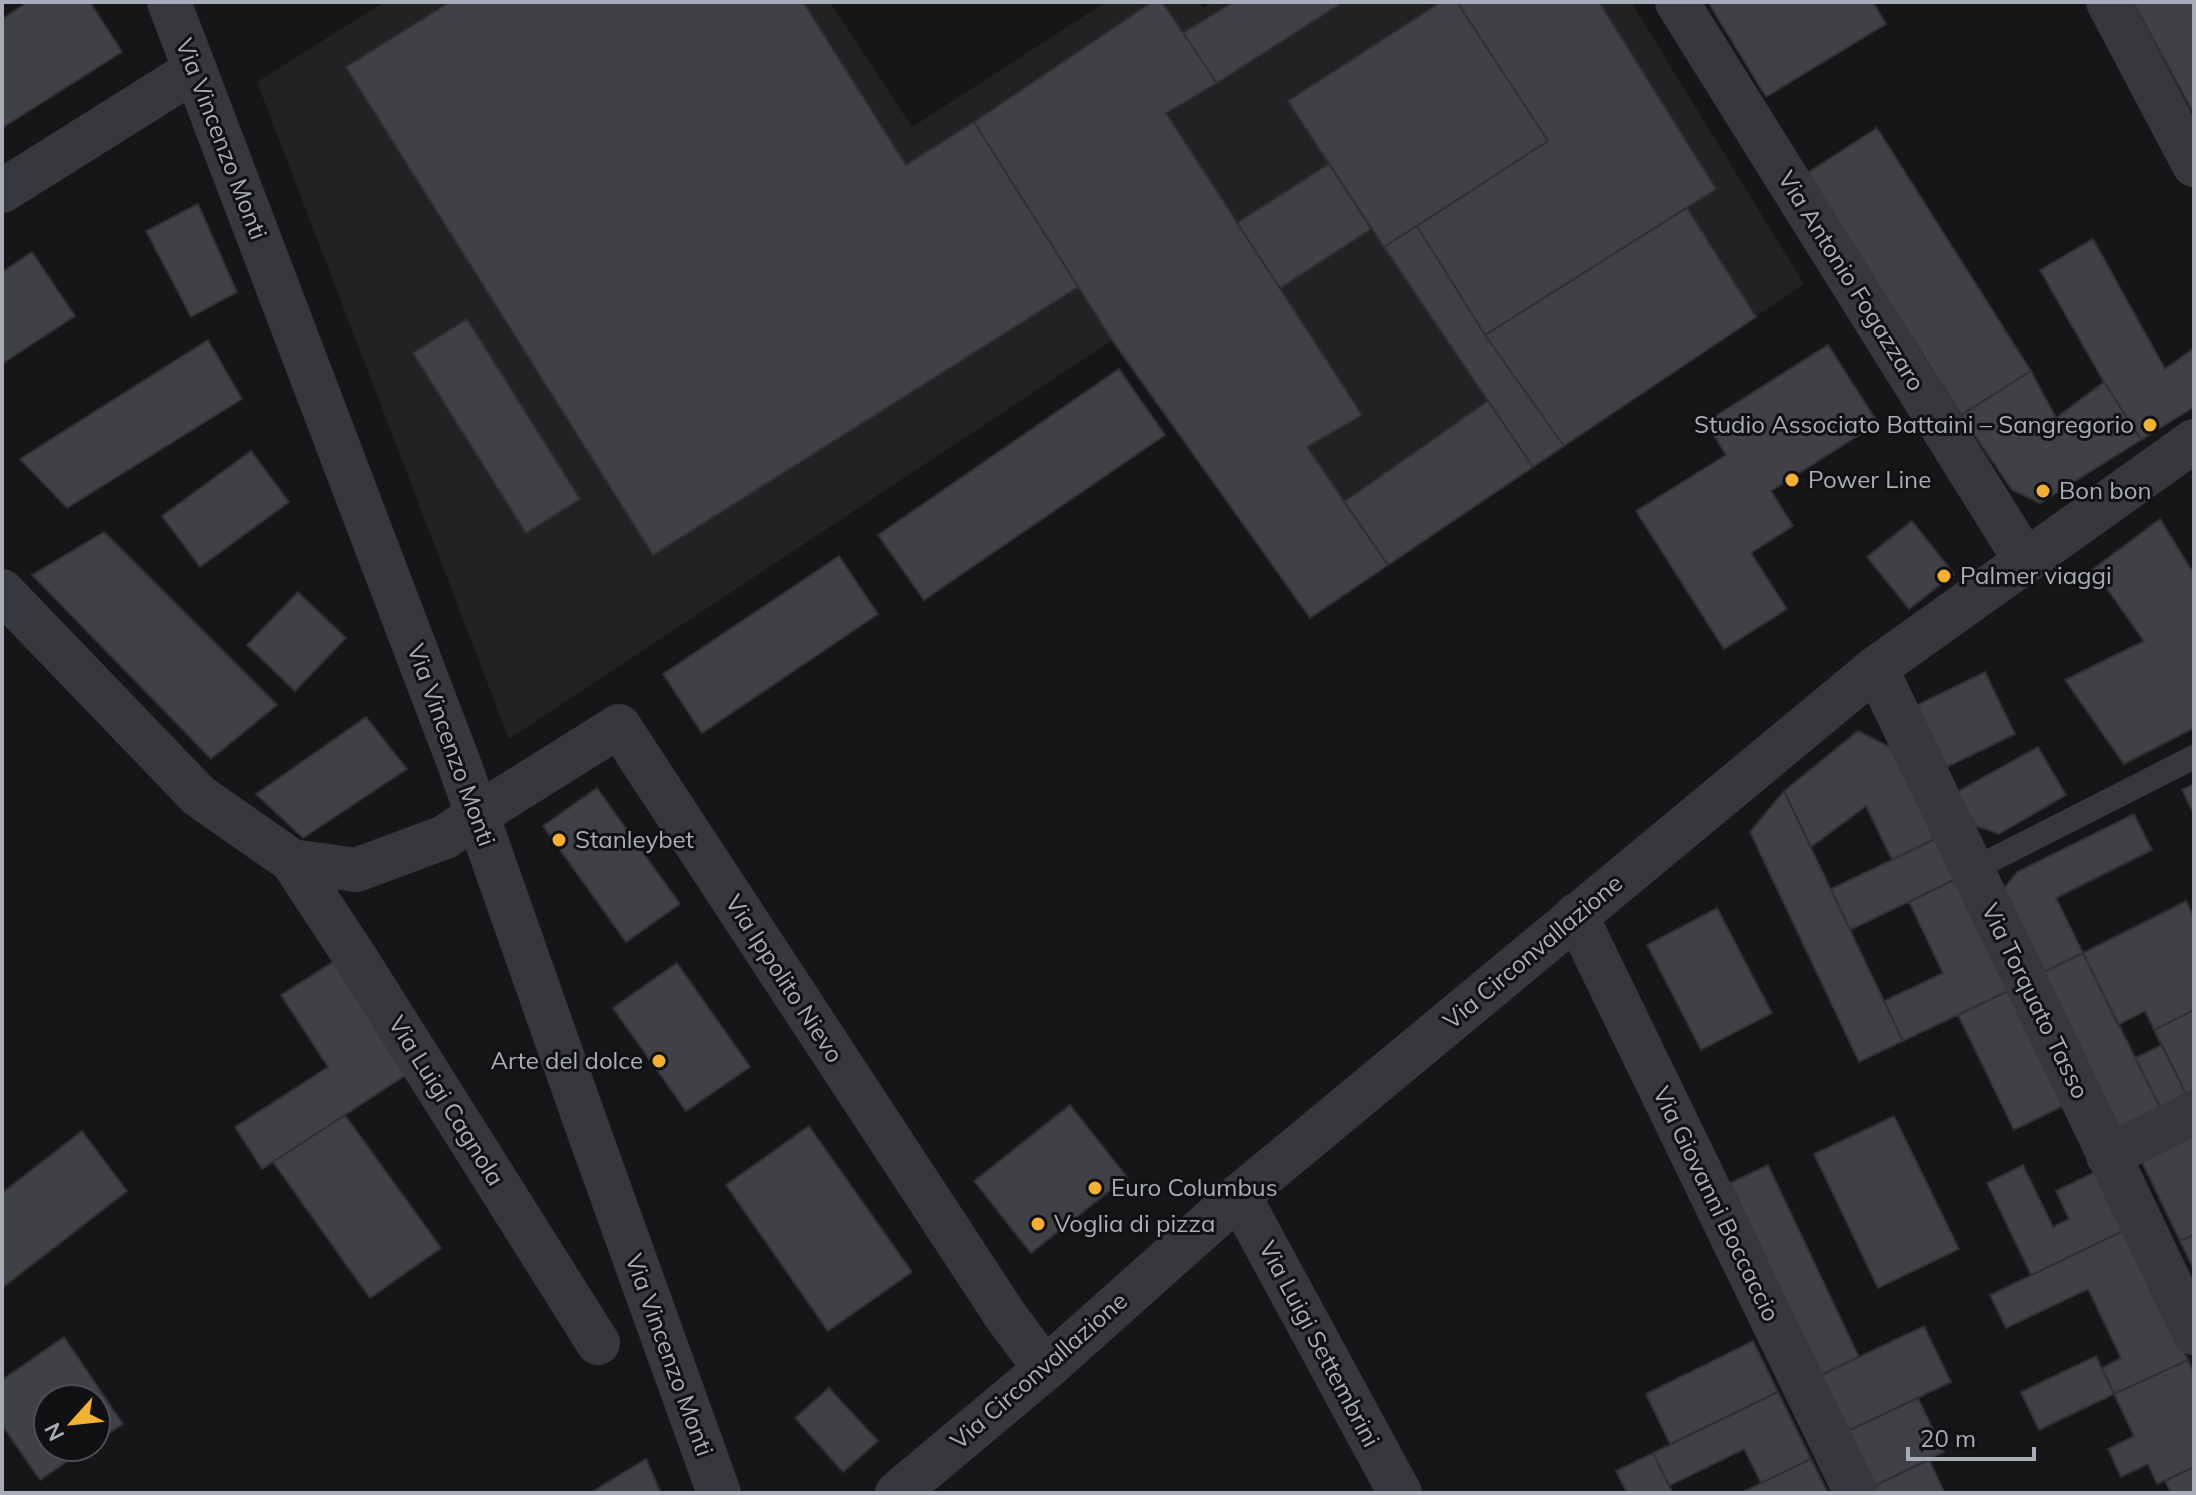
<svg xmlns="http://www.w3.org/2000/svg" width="2196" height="1495" viewBox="0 0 2196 1495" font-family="Mulish,sans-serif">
	<rect width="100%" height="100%" fill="#161618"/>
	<path fill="#222225" d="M384 2H830L912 127 1106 2H1198L1203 8 1212 2H1631L1804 284 1310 618 1111 341 509 739 257 82Z"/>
	<path fill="#404145" stroke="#303034" stroke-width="2" d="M28 2H90L122 52 2 128V19Z
		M450 2H803L906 165 974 122 1078 287 653 555 346 67Z
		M1152 2H1162L1217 83 1166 113 1362 415 1307 447 1388 565 1310 618 1112 340 974 122Z
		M1234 2H1343L1217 83 1183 33Z
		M1441 2H1457L1548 141 1384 247 1288 101Z
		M1457 2H1599L1716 189 1485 335 1417 226 1548 141Z
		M1708 2H1873L1886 24 1766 97Z
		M2133 2H2194V114Z
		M1877 128 2031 371 1961 415 1807 173Z
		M1329 164 1371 229 1280 288 1237 223Z
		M198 204 237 292 191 317 146 231Z
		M1687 208 1756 317 1564 446 1485 335Z
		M1417 226 1485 335 1564 446 1533 467 1384 247Z
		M2093 239 2165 369 2194 348V407L2141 440 2104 382 2040 270Z
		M32 252 75 316 2 364V272Z
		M467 319 580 499 526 533 413 353Z
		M208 340 242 399 67 508 20 459Z
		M1828 345 1878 423 1771 491 1793 526 1751 553 1787 609 1724 649 1636 511 1726 455 1706 422Z
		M1119 369 1165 435 924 600 878 535Z
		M2031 371 2056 418 2104 382 2141 440 2040 503 2012 490 1961 415Z
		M1488 401 1533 467 1388 565 1344 502Z
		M251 451 289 502 200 567 162 516Z
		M2160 519 2194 574V728L2124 764 2065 680 2144 641 2093 569Z
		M1912 521 1954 574 1909 609 1867 557Z
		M104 532 277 705 211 759 32 575Z
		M839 556 878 614 702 733 663 674Z
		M298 592 346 638 295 691 247 645Z
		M1985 672 2015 734 1947 767 1917 705Z
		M366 717 407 769 303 838 256 794Z
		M1858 731 1890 747 1935 839 1892 860 1866 806 1811 847 1784 791Z
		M2038 747 2066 795 1999 834 1976 826 1957 792Z
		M2194 784V814L2182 790Z
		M597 788 680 904 626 942 543 826Z
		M1784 791 1903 1041 1859 1062 1750 832Z
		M2134 814 2152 850 2056 898 2083 953 2042 973 2001 892 2017 872Z
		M1935 839 1954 880 1850 930 1831 889Z
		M1954 880 2008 991 1903 1041 1884 1001 1943 973 1909 902Z
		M2186 901 2194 918V1010L2154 1030 2145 1011 2118 1025 2083 953Z
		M1717 908 1772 1013 1701 1050 1647 945Z
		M2083 953 2160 1107 2119 1127 2042 973Z
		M336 960 409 1073 262 1169 235 1127 328 1067 281 995Z
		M677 963 750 1067 686 1111 613 1008Z
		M2008 991 2063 1106 2014 1130 1958 1015Z
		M2194 1010V1090L2186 1094 2154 1030Z
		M2162 1045 2186 1094 2160 1107 2135 1058Z
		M1070 1105 1127 1177 1031 1253 974 1181Z
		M345 1115 441 1248 370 1298 273 1162Z
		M1894 1116 1959 1249 1878 1288 1814 1154Z
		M809 1126 912 1272 828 1331 726 1185Z
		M82 1131 127 1191 2 1288V1193Z
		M2194 1132V1235L2180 1241 2140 1158Z
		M1768 1165 1859 1357 1821 1375 1730 1183Z
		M2023 1165 2053 1227 2069 1219 2056 1191 2097 1171 2125 1230 2031 1275 1987 1183Z
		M2125 1230 2188 1360 2114 1394 2102 1368 2121 1358 2088 1289 2006 1328 1990 1295Z
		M2194 1235V1270L2180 1241Z
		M1924 1326 1951 1382 1848 1431 1821 1375Z
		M64 1337 123 1424 96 1442V1399H48V1447H88L40 1480 2 1425V1380Z
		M1753 1341 1778 1392 1670 1444 1646 1394Z
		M2096 1356 2114 1394 2039 1430 2021 1392Z
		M2188 1360 2194 1373V1467L2157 1484 2148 1464 2121 1477 2108 1449 2134 1436 2114 1394Z
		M829 1388 878 1441 843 1472 795 1418Z
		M1778 1392 1811 1459 1761 1483 1744 1449 1669 1486 1653 1453Z
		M1918 1398 1944 1452 1874 1486 1848 1431Z
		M1653 1453 1673 1493H1627L1616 1471Z
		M646 1459 661 1493H590Z
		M1811 1459 1828 1493H1741L1761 1483Z
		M1929 1460 1945 1493H1878L1874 1486Z
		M2194 1467V1493H2171L2165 1481Z"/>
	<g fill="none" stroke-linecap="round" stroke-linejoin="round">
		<path stroke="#37383d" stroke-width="24" d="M1972 870 2194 757"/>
		<path stroke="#37383d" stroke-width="44" d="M1677 2 2025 560
			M2108 2 2194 165
			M2 191 195 70
			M2 591 199 796 292 861 359 963 598 1343
			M1876 668 2194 1333
			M292 861 356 870 445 837 477 815 619 726 1005 1315 1045 1369
			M1576 915 1856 1493
			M2108 1156 2194 1113
			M1239 1196 1400 1493"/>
		<path stroke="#37383d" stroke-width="44" d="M169 2 460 766 590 1135 719 1493
			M897 1493 1045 1369 1239 1196 1876 668 2194 441"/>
	</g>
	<g fill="#f2b134" stroke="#111113" stroke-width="3">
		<circle cx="2150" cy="425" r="8"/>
		<circle cx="1792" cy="480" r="8"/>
		<circle cx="2043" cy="491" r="8"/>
		<circle cx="1944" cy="576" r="8"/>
		<circle cx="559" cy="840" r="8"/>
		<circle cx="659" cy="1061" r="8"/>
		<circle cx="1095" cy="1188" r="8"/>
		<circle cx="1038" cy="1224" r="8"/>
	</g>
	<g text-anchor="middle" stroke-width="6" stroke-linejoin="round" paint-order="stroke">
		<g font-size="24" fill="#a8adb8" stroke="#111113">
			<text transform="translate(221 139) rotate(69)" y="8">Via Vincenzo Monti</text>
			<text transform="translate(1851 281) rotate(58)" y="8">Via Antonio Fogazzaro</text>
			<text transform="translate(451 745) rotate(70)" y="8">Via Vincenzo Monti</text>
			<text transform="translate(1533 952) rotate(-40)" y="8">Via Circonvallazione</text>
			<text transform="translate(784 979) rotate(57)" y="8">Via Ippolito Nievo</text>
			<text transform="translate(2035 1001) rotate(64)" y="8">Via Torquato Tasso</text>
			<text transform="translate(446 1101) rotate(58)" y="8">Via Luigi Cagnola</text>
			<text transform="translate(1716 1204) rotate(64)" y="8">Via Giovanni Boccaccio</text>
			<text transform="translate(1319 1344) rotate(62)" y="8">Via Luigi Settembrini</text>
			<text transform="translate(669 1355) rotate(70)" y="8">Via Vincenzo Monti</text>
			<text transform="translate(1039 1371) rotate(-41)" y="8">Via Circonvallazione</text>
		</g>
		<g font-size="24" fill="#a8adb8" stroke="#111113" text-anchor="start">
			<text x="2134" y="433" text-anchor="end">Studio Associato Battaini – Sangregorio</text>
			<text x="1808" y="488">Power Line</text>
			<text x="2059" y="499">Bon bon</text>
			<text x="1960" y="584">Palmer viaggi</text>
			<text x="575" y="848">Stanleybet</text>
			<text x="643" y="1069" text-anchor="end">Arte del dolce</text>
			<text x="1111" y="1196">Euro Columbus</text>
			<text x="1054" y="1232">Voglia di pizza</text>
		</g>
	</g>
	<rect width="2196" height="1495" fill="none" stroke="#a8adb8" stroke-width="8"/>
	<g transform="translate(72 1423) rotate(243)"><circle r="38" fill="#111113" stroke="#4d4f55" stroke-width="2"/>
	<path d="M0-6L14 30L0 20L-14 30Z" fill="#f2b134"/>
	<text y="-12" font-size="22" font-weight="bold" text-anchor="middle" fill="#a8adb8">N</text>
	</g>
	<path d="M1908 1447v12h126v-12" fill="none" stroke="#a8adb8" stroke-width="4"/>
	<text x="1920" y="1447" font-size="24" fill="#a8adb8" stroke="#111113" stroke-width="6" paint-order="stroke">20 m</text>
</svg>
